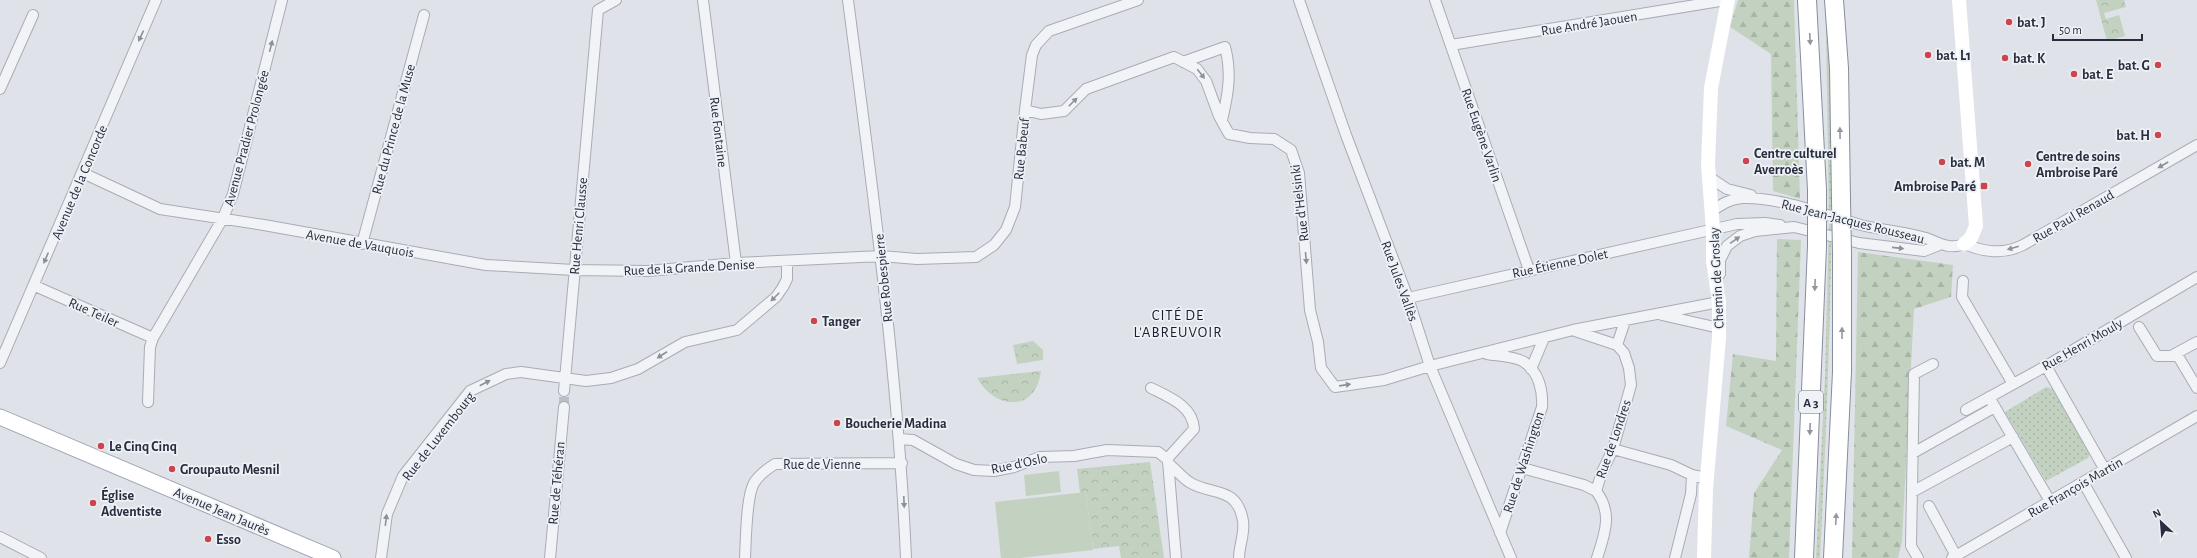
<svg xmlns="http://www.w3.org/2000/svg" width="2197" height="558" viewBox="0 0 2197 558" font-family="'Alegreya Sans',sans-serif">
	<defs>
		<pattern id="grass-dots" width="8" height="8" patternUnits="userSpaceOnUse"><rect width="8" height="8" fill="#c3d2c0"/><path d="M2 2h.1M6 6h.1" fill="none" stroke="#a8b5a6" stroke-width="1.8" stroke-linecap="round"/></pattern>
		<pattern id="forest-firs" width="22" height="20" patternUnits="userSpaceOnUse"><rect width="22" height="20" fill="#c3d2c0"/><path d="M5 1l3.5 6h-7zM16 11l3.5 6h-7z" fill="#a8b5a6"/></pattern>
		<pattern id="park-crowns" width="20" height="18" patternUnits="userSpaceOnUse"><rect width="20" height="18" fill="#c3d2c0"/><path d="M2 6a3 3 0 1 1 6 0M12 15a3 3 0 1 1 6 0" fill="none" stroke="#a8b5a6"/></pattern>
	</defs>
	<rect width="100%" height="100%" fill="#dfe2e8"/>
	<path fill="url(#grass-dots)" d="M1826 21H1829C1836 201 1829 379 1820 558H1816L1825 376 1829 224Z
		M2046 387 2053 389 2090 454 2088 458 2046 481 2005 412Z"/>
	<path fill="url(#forest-firs)" d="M1738 0H1794L1800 199 1773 191 1771 54 1730 27Z
		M1777 239 1801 240 1789 558H1749L1754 493 1782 450 1726 426 1733 354 1776 361Z
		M1858 252 1953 265 1951 297 1914 309 1902 541 1898 558H1852Z"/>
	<path fill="url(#park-crowns)" d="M2096 0H2124L2126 7 2104 13 2106 19 2119 15 2125 36 2107 41Z
		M1033 341 1043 350V360L1017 364 1013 345Z
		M1041 371C1036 413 995 410 977 378Z
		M1150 462 1164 558H1121L1119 546 1093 549 1086 492 1080 493 1077 469Z"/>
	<path fill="#c3d2c0" d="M1059 471 1061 492 1026 496 1024 475Z
		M1086 492 1093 550 1020 558H1001L995 502Z"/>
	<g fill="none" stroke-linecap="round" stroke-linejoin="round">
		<path stroke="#babec6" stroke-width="10" stroke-dasharray="10 5" stroke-linecap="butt" d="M564 407V391"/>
		<defs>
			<path id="street" d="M703 0 736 263
				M848 0C872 186 898 371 906 558
				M1299 0 1346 135 1408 298 1430 366 1511 558
				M1435 0 1529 270
				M1451 45 1726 0
				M1183 62 1225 47C1232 73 1228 95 1222 120
				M0 89 33 15
				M1025 110 1041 114 1064 111 1086 89 1174 57 1197 69 1206 81 1219 116 1229 134 1250 138 1274 139 1291 150 1299 173 1310 310 1318 342 1321 368 1335 387 1384 380 1430 366 1573 330 1719 302V294
				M83 173 160 209 264 225 486 265 574 270 647 271 736 263 881 256 917 259 976 257 994 245 1006 230 1015 207 1025 110 1032 55 1036 45 1049 31 1138 0
				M1709 177 1727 189 1751 195
				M1712 211C1722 204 1730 199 1742 198 1782 197 1823 215 1861 225 1882 230 1905 232 1926 238 1940 243 1949 250 1964 244 1984 252 2003 255 2023 245L2197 145
				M362 244 424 15
				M1720 274V260L1727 246 1740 236 1755 231 1794 227 1859 243 1924 251 1939 245
				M1963 281 1962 297 2013 384
				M35 286 153 338
				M1408 298 1737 224 1765 223 1780 225
				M1662 315 1719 328
				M2139 327 2157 356H2178L2197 388
				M1575 331 1617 345
				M1487 354C1498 356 1515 356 1524 362 1539 372 1543 391 1542 407L1500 533
				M2173 355 2197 342
				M0 363 156 0
				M2046 366 2105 470
				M1531 369 1544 338
				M1151 388C1169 397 1193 406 1194 429L1167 459
				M564 391 598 10 616 0
				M1989 397 2050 501
				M148 402 150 347 153 338 223 218 233 194 282 0
				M1966 410 2046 366 2197 277
				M900 439 913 440 956 464 974 470 994 471 1014 467 1040 457 1074 456 1107 450 1158 452 1167 459
				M1613 449 1671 465 1692 475 1707 478
				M1913 453 1995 407
				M1168 461 1176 558
				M1168 463C1175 469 1182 477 1189 482 1211 496 1237 485 1243 521 1245 533 1239 546 1239 558
				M1522 468 1584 485 1596 491
				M2083 482 2126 558
				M1912 492 2013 437
				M1929 506 1956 556
				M0 537 41 558
				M381 558 387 514 403 476 470 391 506 374 521 372 586 381 611 378 638 369 685 342 737 330 776 297 783 287 787 279V262
				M550 558 564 407
				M745 558C746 540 746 497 754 483 759 475 767 469 775 464L902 463
				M1597 558C1605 533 1613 513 1596 491L1602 472 1613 449 1631 385 1629 368 1624 353 1617 345 1625 321
				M1675 558 1691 494 1692 475
				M1918 558 1911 546 1914 374 1933 364
				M1952 558 2197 416"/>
			<path id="primary" d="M0 417 333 558"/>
			<path id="highway" d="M1807 0 1817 190
				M1834 0 1839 68 1841 200
				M1804 558 1817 246
				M1833 558 1842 372V253"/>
		</defs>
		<use href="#street" stroke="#a8acb5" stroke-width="12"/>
		<use href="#primary" stroke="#9ea5b3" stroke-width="17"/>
		<use href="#highway" stroke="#868e9e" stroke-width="20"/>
		<use href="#street" stroke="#f1f3f6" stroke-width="10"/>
		<path stroke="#fff" stroke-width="14" d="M1959 0 1976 226 1971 238 1964 244
			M1704 558 1706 489 1719 338V302L1713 261V230L1708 164 1711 88 1728 0"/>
		<use href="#primary" stroke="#fff" stroke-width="15"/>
		<use href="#highway" stroke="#fff" stroke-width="18"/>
		<defs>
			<path id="highway-bridge" d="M1841 200 1842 253
				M1817 246V190"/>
		</defs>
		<use href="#highway-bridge" stroke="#868e9e" stroke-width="20" stroke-linecap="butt"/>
		<use href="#highway-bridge" stroke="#fff" stroke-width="18"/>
	</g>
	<defs><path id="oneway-solid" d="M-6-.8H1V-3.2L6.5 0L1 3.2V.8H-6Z"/></defs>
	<g fill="#8c909a">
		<use href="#oneway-solid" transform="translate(141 36) rotate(115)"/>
		<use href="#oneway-solid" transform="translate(271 46) rotate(-76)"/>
		<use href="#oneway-solid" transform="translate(1201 74) rotate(52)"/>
		<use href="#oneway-solid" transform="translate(1073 102) rotate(-45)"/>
		<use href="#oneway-solid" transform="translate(2163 165) rotate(150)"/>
		<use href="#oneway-solid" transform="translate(1735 240) rotate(-35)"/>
		<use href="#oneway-solid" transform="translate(1898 248) rotate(6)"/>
		<use href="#oneway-solid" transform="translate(2013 248) rotate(164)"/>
		<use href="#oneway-solid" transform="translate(46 258) rotate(113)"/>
		<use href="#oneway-solid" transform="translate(1306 258) rotate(85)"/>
		<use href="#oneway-solid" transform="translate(775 297) rotate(135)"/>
		<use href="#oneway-solid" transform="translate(662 355) rotate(147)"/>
		<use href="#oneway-solid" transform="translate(485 383) rotate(-27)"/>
		<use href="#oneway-solid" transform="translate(1345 385) rotate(-8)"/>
		<use href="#oneway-solid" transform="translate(904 502) rotate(88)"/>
		<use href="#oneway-solid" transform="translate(386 520) rotate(-83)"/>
	</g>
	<g fill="#94969f">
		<use href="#oneway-solid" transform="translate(1810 39) rotate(87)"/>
		<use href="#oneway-solid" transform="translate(1840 133) rotate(-91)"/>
		<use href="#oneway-solid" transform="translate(1815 285) rotate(92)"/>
		<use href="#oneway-solid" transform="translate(1842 333) rotate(-90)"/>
		<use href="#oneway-solid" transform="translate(1810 429) rotate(92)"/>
		<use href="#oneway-solid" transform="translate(1836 519) rotate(-87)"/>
	</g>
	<g fill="#cc454e" stroke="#eef1f5" stroke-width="1.5">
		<circle cx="2009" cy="22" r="4"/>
		<circle cx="1928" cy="55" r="4"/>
		<circle cx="2005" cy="58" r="4"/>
		<circle cx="2158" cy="65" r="4"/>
		<circle cx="2074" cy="74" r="4"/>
		<circle cx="2158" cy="135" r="4"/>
		<circle cx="1746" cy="161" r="4"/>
		<circle cx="1942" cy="162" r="4"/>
		<circle cx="2028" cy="164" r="4"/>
		<rect x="1980" y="182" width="8" height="8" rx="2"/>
		<circle cx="814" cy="321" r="4"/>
		<circle cx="837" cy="423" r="4"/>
		<circle cx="101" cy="446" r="4"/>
		<circle cx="172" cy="469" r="4"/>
		<circle cx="93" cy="503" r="4"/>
		<circle cx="208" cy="539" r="4"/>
	</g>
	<g text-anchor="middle" stroke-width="3.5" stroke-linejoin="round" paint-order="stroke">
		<rect fill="#eef1f5" stroke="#636876" stroke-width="1" x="1799" y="391" width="24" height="22" rx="3"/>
		<g font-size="13" font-weight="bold" fill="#282e3f">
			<text x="1811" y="407">A 3</text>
		</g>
		<g font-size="14" font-weight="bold" fill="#282e3f" stroke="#eef1f5" text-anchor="start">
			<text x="2017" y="27">bat. J</text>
			<text x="1936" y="60">bat. L1</text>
			<text x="2013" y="63">bat. K</text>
			<text x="2150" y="70" text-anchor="end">bat. G</text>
			<text x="2082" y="79">bat. E</text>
			<text x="2150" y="140" text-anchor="end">bat. H</text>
			<text x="1754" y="158">Centre culturel<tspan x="1754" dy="16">Averroès</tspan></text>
			<text x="2036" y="161">Centre de soins<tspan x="2036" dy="16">Ambroise Paré</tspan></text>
			<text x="1950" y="167">bat. M</text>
			<text x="1976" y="191" text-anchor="end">Ambroise Paré</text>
			<text x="822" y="326">Tanger</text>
			<text x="845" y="428">Boucherie Madina</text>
			<text x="109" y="451">Le Cinq Cinq</text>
			<text x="180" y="474">Groupauto Mesnil</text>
			<text x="101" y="500">Église<tspan x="101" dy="16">Adventiste</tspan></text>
			<text x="216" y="544">Esso</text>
		</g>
		<g font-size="14" fill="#282e3f" stroke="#eef1f5">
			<text transform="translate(1589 23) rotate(-9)" y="5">Rue André Jaouen</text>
			<text transform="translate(393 129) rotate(-75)" y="5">Rue du Prince de la Muse</text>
			<text transform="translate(719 132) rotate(83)" y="5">Rue Fontaine</text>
			<text transform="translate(1482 135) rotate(71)" y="5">Rue Eugène Varlin</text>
			<text transform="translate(246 138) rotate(-75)" y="5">Avenue Pradier Prolongée</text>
			<text transform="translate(1021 149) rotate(-84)" y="5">Rue Babeuf</text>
			<text transform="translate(79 182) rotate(-67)" y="5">Avenue de la Concorde</text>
			<text transform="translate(1299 203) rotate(-97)" y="5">Rue d'Helsinki</text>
			<text transform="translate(2073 216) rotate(-30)" y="5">Rue Paul Renaud</text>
			<text transform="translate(1853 221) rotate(14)" y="5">Rue Jean-Jacques Rousseau</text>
			<text transform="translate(578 226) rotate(-85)" y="5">Rue Henri Clausse</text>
			<text transform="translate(360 243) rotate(10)" y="5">Avenue de Vauquois</text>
			<text transform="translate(1560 263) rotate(-12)" y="5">Rue Étienne Dolet</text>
			<text transform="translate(689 267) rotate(-3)" y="5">Rue de la Grande Denise</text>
			<text transform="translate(883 278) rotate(-96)" y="5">Rue Robespierre</text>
			<text transform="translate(1716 278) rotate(-93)" y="5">Chemin de Groslay</text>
			<text transform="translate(1400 281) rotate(70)" y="5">Rue Jules Vallès</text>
			<text transform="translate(94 312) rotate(24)" y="5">Rue Teiler</text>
			<text transform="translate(2082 344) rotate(-30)" y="5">Rue Henri Mouly</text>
			<text transform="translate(438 436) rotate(-52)" y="5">Rue de Luxembourg</text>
			<text transform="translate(1613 439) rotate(-71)" y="5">Rue de Londres</text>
			<text transform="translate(1523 462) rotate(-72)" y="5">Rue de Washington</text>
			<text transform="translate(1019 463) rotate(-12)" y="5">Rue d'Oslo</text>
			<text x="822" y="469">Rue de Vienne</text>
			<text transform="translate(556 483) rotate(-85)" y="5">Rue de Téhéran</text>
			<text transform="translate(2075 487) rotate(-30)" y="5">Rue François Martin</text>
			<text transform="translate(222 511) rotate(23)" y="5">Avenue Jean Jaurès</text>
		</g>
		<g font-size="15" letter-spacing="1" fill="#1a202f" stroke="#eef1f5">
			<text x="1178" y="320">CITÉ DE<tspan x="1178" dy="17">L'ABREUVOIR</tspan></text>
		</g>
	</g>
	<g transform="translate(2161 522) rotate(334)" stroke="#eef1f5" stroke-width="3" paint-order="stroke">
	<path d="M0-3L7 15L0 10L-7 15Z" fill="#282e3f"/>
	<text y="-6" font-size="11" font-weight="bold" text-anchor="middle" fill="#282e3f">N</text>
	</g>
	<path d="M2053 34v6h89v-6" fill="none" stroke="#282e3f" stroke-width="2"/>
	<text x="2059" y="34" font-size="12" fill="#282e3f" stroke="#eef1f5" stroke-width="3" paint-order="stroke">50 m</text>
</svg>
